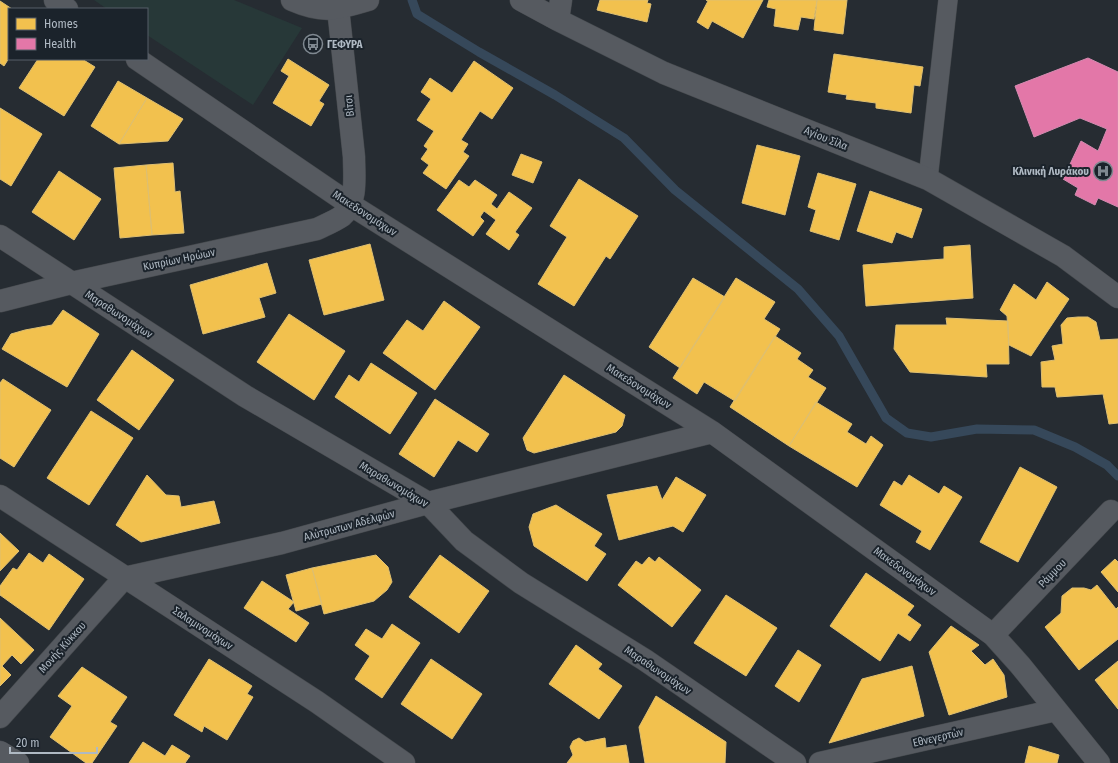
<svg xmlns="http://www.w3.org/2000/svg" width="1118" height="763" viewBox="0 0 1118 763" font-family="'Fira Sans Condensed',sans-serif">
	<rect width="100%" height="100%" fill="#262c32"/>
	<path fill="#273838" d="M94 0H234L302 28 253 105 147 35V9H107Z"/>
	<path fill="#f2c14e" stroke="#debf71" d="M600 0H648L647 3 651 4 647 22 597 10Z
		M706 0H763L743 38 712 21 708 29 697 22 708 1Z
		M769 0H817L814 19 801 17 798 30 774 26 776 9 767 7Z
		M817 0H847L843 34 814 30Z
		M0 1 12 9H9V58L4 66 0 63Z
		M834 54 923 67 920 86 914 85 911 113 876 108V103L846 99 847 95 828 92Z
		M38 59H82L95 67 64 116 19 88Z
		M288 59 329 85 319 101 324 104 311 126 273 103 289 76 281 71Z
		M474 61 513 88 492 119 480 111 461 140 468 144 463 152 469 156 446 189 423 173 429 165 421 159 428 149 424 146 434 131 417 120 431 99 421 92 430 78 452 93Z
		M118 81 147 98 119 144 91 126Z
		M147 98 183 119 168 141 119 144Z
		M0 108 42 134 11 186 0 179Z
		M757 145 800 156 785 215 742 203Z
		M521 154 542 162 533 183 512 175Z
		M173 163 175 192 180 191 184 233 152 235 146 165Z
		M146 165 152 235 120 238 114 168Z
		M59 171 101 199 74 240 32 212Z
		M818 173 856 184 839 240 810 231 816 210 808 207Z
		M579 179 638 216 610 259 606 256 574 306 538 284 567 237 550 226Z
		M459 180 469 187 475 180 497 195 491 204 497 209 509 192 532 208 515 232 519 235 509 250 486 234 496 220 484 211 480 217 484 221 473 236 437 210Z
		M870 191 922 209 912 238 896 232 892 243 857 231Z
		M370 244 384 300 324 315 309 260Z
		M970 245 973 298 866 306 863 265 944 259V247Z
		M267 263 276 293 259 298 265 317 203 334 190 285Z
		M693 278 725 297 680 368 649 347Z
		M736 278 775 302 764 319 780 329 735 401 704 382 697 394 673 378Z
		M1047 282 1069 299 1031 356 1009 345 1007 316 1000 310 1014 284 1036 300Z
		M444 301 480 327 435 390 383 353 407 320 423 331Z
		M63 310 99 334 67 387 2 349 11 334 25 330 52 325Z
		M289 314 345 351 314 400 257 362Z
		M1078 317H1088L1096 322 1100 340 1118 339V423L1109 424 1103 394 1057 397 1055 387H1042L1041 362 1055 360 1052 346 1063 344 1061 325 1067 318Z
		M946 318 1008 321 1009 364H986L987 377 910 372 894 349 896 325H947Z
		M775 336 801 353 797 359 813 370 808 377 826 388 789 446 730 407Z
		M132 350 174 380 139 430 97 400Z
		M371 363 417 393 390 434 335 397 349 375 359 382Z
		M564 375 625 415 622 426 616 432 534 453 527 450 523 438Z
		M3 379 51 410 14 467 0 458V383Z
		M435 399 489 434 477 452 458 440 434 477 399 454Z
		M816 402 852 424 847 432 866 444 871 436 883 445 857 487 789 446Z
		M91 411 133 438 89 505 47 478Z
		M1020 467 1057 487 1018 562 980 542Z
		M147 475 166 495 179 496 181 507 214 501 220 523 141 542 116 525Z
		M909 475 939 494 944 486 962 497 930 550 916 542 922 531 880 505 894 481 902 486Z
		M676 477 706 495 683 532 673 526 619 540 607 495 657 486 662 500Z
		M556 505 602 534 594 546 606 554 587 581 534 546 529 527 533 514Z
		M0 533 19 551 0 571Z
		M29 553 43 563 49 554 84 579 49 630 0 595V586L13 568 17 570Z
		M376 555 388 567 392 582 387 590 374 601 324 614 312 568Z
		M440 555 489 591 459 633 409 597Z
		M649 557 655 562 659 557 701 590 672 627 618 585 636 561 642 565Z
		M1115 559 1118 562V592L1101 572Z
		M312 568 322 604 296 611 286 575Z
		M866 573 914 606 907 615 921 625 910 641 898 633 880 661 830 626Z
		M262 581 294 602 288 609 309 623 296 642 244 608Z
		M1097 585 1116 609 1118 607V639L1079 670 1045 627 1061 613 1062 596 1072 588H1084L1091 590Z
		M726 595 777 628 746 676 694 643Z
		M0 618 34 650 21 664 12 655 2 666 11 675 0 686Z
		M392 624 420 643 382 698 355 679 370 656 355 645 366 629 382 639Z
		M951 626 979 645 971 651 985 665 993 659 1004 675 1007 697 949 715 929 652Z
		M576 645 602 664 598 669 622 686 599 719 549 684Z
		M798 650 821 665 799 702 775 686Z
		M209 659 252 686 247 694 253 697 227 740 204 726 202 732 174 715Z
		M431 659 482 694 452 739 401 704Z
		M1118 661V709L1095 680Z
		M912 666 924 716 829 743 862 679Z
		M82 667 127 697 110 722 117 726 92 763H86L50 737 72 706 58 696Z
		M656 696 726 742 725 763H645L639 727Z
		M579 738 585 742 605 738 606 748 626 745 629 763H567L573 755 570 747 573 741Z
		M143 742 165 756 172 745 190 756 185 763H129Z
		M1029 746 1059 755 1057 763H1025Z"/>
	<path fill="#e377a8" stroke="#d38bb0" d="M1088 58 1118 72V207L1098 198 1095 205 1075 195 1078 188 1063 179 1081 141 1098 151 1107 129 1080 118 1034 137 1015 86Z"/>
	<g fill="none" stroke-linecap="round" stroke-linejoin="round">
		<path stroke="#36485a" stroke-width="9" d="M412 0 417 14 479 52 555 95 624 138 675 190 798 289 839 336 886 418 907 433 931 437 977 429 1034 430 1075 447 1107 465 1118 476"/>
		<defs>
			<path id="pedestrian" d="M928 179 948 0"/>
			<path id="minor" d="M55 0 67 9
				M137 59 351 205 712 432 993 635 1020 665 1099 763
				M0 236 245 396 428 503 464 541 521 583 645 660 795 763
				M0 301 71 283 317 229C325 225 335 221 342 216 358 203 354 175 354 157L338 8
				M0 496 317 702 404 763
				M124 578 282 543 428 503 712 432
				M993 635 1111 511
				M0 717 124 578
				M0 752 18 763
				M820 763 1056 710"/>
			<path id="tertiary" d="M292 0C324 14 336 9 368 0
				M521 0 558 20 664 73 928 179 1063 256 1118 297
				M558 20 561 0"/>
		</defs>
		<use href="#pedestrian" stroke="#44484c" stroke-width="20"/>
		<use href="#minor" stroke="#44484c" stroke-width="23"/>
		<use href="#tertiary" stroke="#44484c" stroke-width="23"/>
		<use href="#pedestrian" stroke="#565a60" stroke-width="19"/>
		<use href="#minor" stroke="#565a60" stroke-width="22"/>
		<use href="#tertiary" stroke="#565a60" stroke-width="22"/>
	</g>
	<defs>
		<symbol id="bus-ring" viewBox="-11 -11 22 22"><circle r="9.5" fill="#1b232b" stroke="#7f8890" stroke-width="1.5"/><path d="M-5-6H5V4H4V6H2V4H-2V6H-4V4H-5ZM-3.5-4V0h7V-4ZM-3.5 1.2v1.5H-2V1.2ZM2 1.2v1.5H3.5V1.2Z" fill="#7f8890"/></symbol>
		<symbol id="hospital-ring" viewBox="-11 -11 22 22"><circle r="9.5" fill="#1b232b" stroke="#7f8890" stroke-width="1.5"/><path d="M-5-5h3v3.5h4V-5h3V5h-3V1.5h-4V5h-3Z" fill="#7f8890"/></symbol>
	</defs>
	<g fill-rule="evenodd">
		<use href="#bus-ring" x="302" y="33" width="22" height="22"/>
		<use href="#hospital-ring" x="1092" y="160" width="22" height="22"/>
	</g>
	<g text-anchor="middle" stroke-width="4" stroke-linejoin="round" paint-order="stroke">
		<g font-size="11" font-weight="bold" fill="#afb9c3" stroke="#1b232b" text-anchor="start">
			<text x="327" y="48">ΓΕΦΥΡΑ</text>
			<text x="1089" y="175" text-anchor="end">Κλινική Λυράκου</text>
		</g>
		<g font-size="11" fill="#afb9c3" stroke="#1b232b">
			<text transform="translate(349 106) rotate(-96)" y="4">Βίτσι</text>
			<text transform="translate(826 138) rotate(22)" y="4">Αγίου Σίλα</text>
			<text transform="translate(365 213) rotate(33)" y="4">Μακεδονομάχων</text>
			<text transform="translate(179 259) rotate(-12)" y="4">Κυπρίων Ηρώων</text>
			<text transform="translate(119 314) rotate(33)" y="4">Μαραθωνομάχων</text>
			<text transform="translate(639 386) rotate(32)" y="4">Μακεδονομάχων</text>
			<text transform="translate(394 484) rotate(31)" y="4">Μαραθωνομάχων</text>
			<text transform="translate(349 525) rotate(-15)" y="4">Αλύτρωτων Αδελφών</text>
			<text transform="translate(905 571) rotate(36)" y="4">Μακεδονομάχων</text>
			<text transform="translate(1052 573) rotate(-46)" y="4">Ράμμου</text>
			<text transform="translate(203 628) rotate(33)" y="4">Σαλαμινομάχων</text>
			<text transform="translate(62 647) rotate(-48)" y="4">Μονής Κύκκου</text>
			<text transform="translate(658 670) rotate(34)" y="4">Μαραθωνομάχων</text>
			<text transform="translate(938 737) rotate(-13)" y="4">Εθνεγερτών</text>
		</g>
	</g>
	<rect x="8" y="8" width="140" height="52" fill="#1b232b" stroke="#565f68"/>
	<rect x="16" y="18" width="20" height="12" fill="#f2c14e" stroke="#565f68"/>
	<text x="44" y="28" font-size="12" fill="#afb9c3">Homes</text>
	<rect x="16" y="38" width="20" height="12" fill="#e377a8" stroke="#565f68"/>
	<text x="44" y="48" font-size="12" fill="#afb9c3">Health</text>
	<path d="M10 747v6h87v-6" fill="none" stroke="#afb9c3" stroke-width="2"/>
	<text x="16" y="747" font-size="12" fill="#afb9c3" stroke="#1b232b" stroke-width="3" paint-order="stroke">20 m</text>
</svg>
